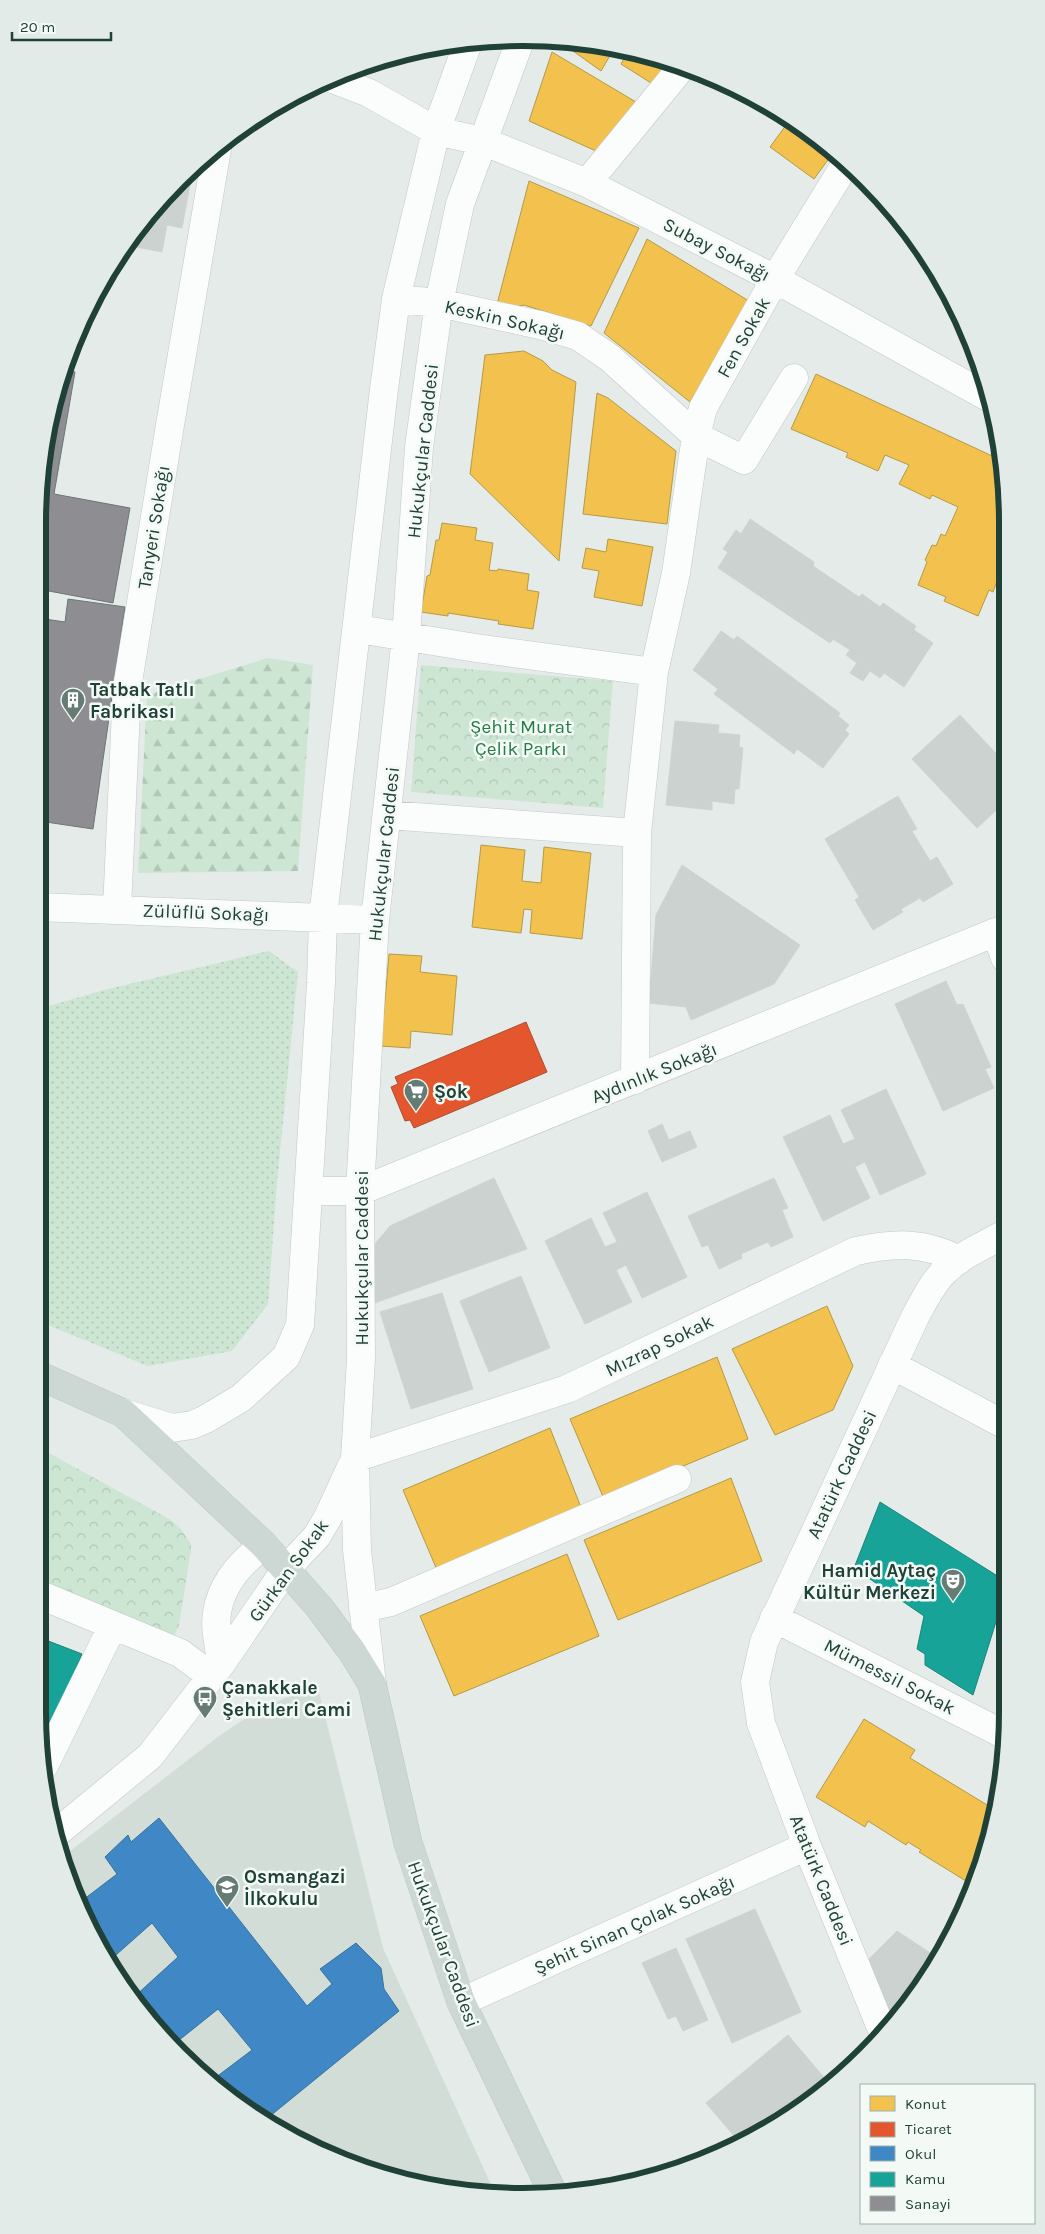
<svg xmlns="http://www.w3.org/2000/svg" width="1045" height="2234" viewBox="0 0 1045 2234" font-family="Karla,sans-serif">
	<defs>
		<pattern id="grass-dots" width="8" height="8" patternUnits="userSpaceOnUse" patternTransform="scale(1.25)"><rect width="8" height="8" fill="#cde6d3"/><path d="M2 2h.1M6 6h.1" fill="none" stroke="#b0c6b6" stroke-width="1.8" stroke-linecap="round"/></pattern>
		<pattern id="forest-firs" width="22" height="20" patternUnits="userSpaceOnUse" patternTransform="scale(1.25)"><rect width="22" height="20" fill="#cde6d3"/><path d="M5 1l3.5 6h-7zM16 11l3.5 6h-7z" fill="#b0c6b6"/></pattern>
		<pattern id="park-crowns" width="20" height="18" patternUnits="userSpaceOnUse" patternTransform="scale(1.25)"><rect width="20" height="18" fill="#cde6d3"/><path d="M2 6a3 3 0 1 1 6 0M12 15a3 3 0 1 1 6 0" fill="none" stroke="#b0c6b6"/></pattern>
	</defs>
	<rect width="100%" height="100%" fill="#e5ebe8"/>
	<path fill="#d2ddd8" d="M317 1684 383 1948 493 2189 428 2187 280 2132 227 2096 158 2031 102 1954 63 1868 61 1858 219 1736 258 1710Z"/>
	<path fill="url(#grass-dots)" d="M269 951 298 972 277 1182 268 1304 232 1351 148 1366 38 1321V1009L104 990Z"/>
	<path fill="url(#forest-firs)" d="M268 658 313 665 298 871 138 873 147 695Z"/>
	<path fill="url(#park-crowns)" d="M421 665 613 681 603 808 411 792Z
		M38 1447 171 1520 181 1529 191 1544V1550L179 1625 170 1644 38 1583Z"/>
	<path fill="#f2c14e" stroke="#b39b47" d="M559 41 615 47 601 71Z
		M629 50 674 64 659 88 621 64Z
		M552 52 641 105 596 151 529 121Z
		M789 121 818 138 833 153 814 179 770 147Z
		M529 181 639 228 591 326 524 305 495 312Z
		M647 239 749 301 690 402 604 333Z
		M524 351 543 361 552 370 576 382 559 561 470 474 485 355Z
		M816 374 1003 461 1004 550 999 559 1004 562 993 592 989 590 978 616 944 601 946 597 918 585 927 562 925 560 932 545 936 546 941 534 945 536 958 507 932 495 930 499 899 484 909 465 885 455 878 471 846 457 848 453 791 429Z
		M597 393 608 398 676 451 667 524 583 514Z
		M442 523 477 528 475 540 493 543 489 570 497 571 498 569 529 574 527 590 539 592 533 629 498 624 499 621 448 613V616L421 612 427 576 430 575 436 540H439Z
		M608 539 653 547 642 606 594 597 599 571 582 568 586 548 606 552Z
		M481 845 525 850 522 881 541 883 544 847 591 853 582 939 530 933 532 910 524 909 521 933 472 927Z
		M389 954 422 956 420 972 457 976 452 1035 411 1031 410 1048 381 1046Z
		M827 1306 853 1366 833 1410 775 1435 732 1349Z
		M717 1357 748 1439 604 1499 570 1419Z
		M550 1428 582 1510 437 1570 403 1490Z
		M731 1478 762 1561 618 1620 584 1540Z
		M567 1554 599 1636 454 1696 420 1616Z
		M864 1719 915 1750 910 1758 997 1811 974 1886 919 1852 921 1850 908 1842 906 1845 868 1821 865 1827 816 1797Z"/>
	<path fill="#e4572e" stroke="#a95031" d="M526 1022 547 1072 414 1128 410 1120 405 1121 391 1087 398 1084 395 1077Z"/>
	<path fill="#3f88c5" stroke="#36739a" d="M159 1818 307 2006 332 1984 320 1969 356 1943 381 1968 384 1989 399 2011 264 2121 227 2096 211 2081 252 2050 218 2009 173 2045 158 2031 134 1997 178 1957 152 1923 108 1962 102 1954 79 1903 117 1874 105 1857 128 1835 131 1842Z"/>
	<path fill="#17a398" stroke="#1a867b" d="M880 1502 1007 1582V1587L973 1695 925 1665V1654L917 1649 924 1616 854 1568Z
		M38 1637 82 1654 42 1754 38 1712Z"/>
	<path fill="#8d8d92" stroke="#6c7677" d="M64 370 75 372 54 494 130 508 113 603 38 589V522L47 428Z
		M68 599 125 607 93 829 39 821 38 829V618L65 622Z"/>
	<path fill="#ccd2cf" stroke="#ced4d1" d="M193 168 182 228 167 225 162 252 126 245 179 180Z
		M750 519 814 562 813 566 859 597 862 594 880 607 883 603 916 626 914 630 933 643 904 687 884 673 880 678 870 671 863 681 850 673 857 663 846 655 850 650 833 639 830 643 718 568 728 552 723 549 736 530 741 534Z
		M721 631 734 640 737 636 840 713 838 716 849 725 845 730 849 734 823 768 797 749 794 754 714 694 718 689 693 670Z
		M960 715 1004 762V803L977 828 912 759Z
		M675 721 719 725 718 733 740 735 739 747 743 748 739 789H735L734 804 712 801V810L666 805Z
		M898 796 917 829 912 831 930 861 937 857 953 884 923 902 920 898 901 909 903 912 873 930 855 900 859 897 825 839Z
		M682 865 800 945 774 984 691 1020 686 1007 649 1003 656 915Z
		M946 981 957 1005 963 1004 991 1067 985 1069 994 1088 943 1111 895 1004Z
		M886 1089 926 1174 880 1195 865 1162 855 1167 870 1198 823 1221 783 1137 830 1115 843 1144 855 1139 841 1110Z
		M662 1124 669 1140 690 1131 697 1147 662 1162 648 1131Z
		M494 1178 527 1249 369 1305 370 1250 390 1226Z
		M774 1178 788 1208 782 1210 793 1237 771 1247 768 1242 741 1254 742 1258 719 1269 708 1245 702 1247 688 1216Z
		M647 1192 687 1277 642 1298 626 1265 616 1270 632 1302 585 1324 545 1241 591 1218 605 1247 617 1242 603 1213Z
		M521 1276 550 1348 489 1372 460 1301Z
		M442 1293 473 1389 411 1409 380 1312Z
		M755 1909 801 2012 732 2043 686 1939Z
		M897 1931 938 1958 926 1981 888 2030 861 1967Z
		M676 1948 708 2020 683 2031 676 2016 668 2019 642 1963Z
		M788 2035 827 2081 765 2132 740 2143 706 2103Z"/>
	<g fill="none" stroke-linecap="round" stroke-linejoin="round">
		<defs>
			<path id="minor" d="M330 78 369 93 436 131 482 141 587 183 775 279 986 396
				M587 183 682 67
				M396 299 439 303 540 325 578 336 610 358 696 436 744 460 794 378
				M358 629 476 648 654 672
				M387 815 637 833 635 1080
				M637 833 654 672 676 573 696 436 703 408 775 279 845 165
				M38 907 375 920
				M117 909 127 688 170 425 217 149
				M309 1191H360L996 932 1005 958
				M892 1365 1007 1426
				M123 1413 172 1428 192 1425 206 1419 241 1398 286 1357 300 1325 321 983 323 917 384 389 396 299 436 131 468 43
				M355 1458 567 1389 856 1251C893 1243 924 1241 959 1260
				M38 1594 180 1653 211 1676
				M363 1608 391 1602 677 1479
				M774 1618 1005 1735
				M221 1664C220 1648 214 1629 217 1613 221 1584 241 1562 264 1545
				M372 1684 357 1550 355 1458 361 1359 360 1191 375 920 406 637 419 447 439 303 460 204 521 38
				M45 1764 113 1625
				M54 1835 150 1756 221 1664 286 1569 317 1536 328 1517 351 1467
				M461 2002 807 1846
				M885 2033 880 2025 807 1846 761 1723 755 1682 764 1642 915 1317C924 1301 932 1283 945 1271 962 1254 986 1245 1006 1233"/>
			<path id="major" d="M38 1375 123 1413 264 1545 319 1607 351 1650 372 1684 408 1843 461 2002 552 2191"/>
		</defs>
		<use href="#minor" stroke="#c2c8c5" stroke-width="29"/>
		<use href="#major" stroke="#bcc7c4" stroke-width="29"/>
		<use href="#minor" stroke="#fbfcfc" stroke-width="28"/>
		<use href="#major" stroke="#cdd7d4" stroke-width="28"/>
	</g>
	<defs>
		<symbol id="building-pin" viewBox="-11 -11 22 30"><path d="M0 17L-7.5 6A9.5 9.5 0 1 1 7.5 6Z" fill="#657c75" stroke="#f3faf6"/><path d="M-4-6H4V6H1V3H-1V6H-4ZM-2.5-4.3h1.7v1.8h-1.7ZM.8-4.3h1.7v1.8H.8ZM-2.5-1h1.7V.8h-1.7ZM.8-1h1.7V.8H.8Z" fill="#fff"/></symbol>
		<symbol id="supermarket-pin" viewBox="-11 -11 22 30"><path d="M0 17L-7.5 6A9.5 9.5 0 1 1 7.5 6Z" fill="#657c75" stroke="#f3faf6"/><path d="M-6-5.5h2.5l.6 2H6L4.5 2H-2.5L-4.4-4H-6ZM-1.5 3.2a1.3 1.3 0 1 0 .1 0ZM3 3.2a1.3 1.3 0 1 0 .1 0Z" fill="#fff"/></symbol>
		<symbol id="theatre-pin" viewBox="-11 -11 22 30"><path d="M0 17L-7.5 6A9.5 9.5 0 1 1 7.5 6Z" fill="#657c75" stroke="#f3faf6"/><path d="M-5-5.5Q0-4 5-5.5V0Q5 5 0 6Q-5 5-5 0ZM-3.3-2.5H-1v1.5H-3.3ZM1-2.5H3.3v1.5H1ZM-2.8 1Q0 5.5 2.8 1Z" fill="#fff"/></symbol>
		<symbol id="bus-pin" viewBox="-11 -11 22 30"><path d="M0 17L-7.5 6A9.5 9.5 0 1 1 7.5 6Z" fill="#657c75" stroke="#f3faf6"/><path d="M-5-6H5V4H4V6H2V4H-2V6H-4V4H-5ZM-3.5-4V0h7V-4ZM-3.5 1.2v1.5H-2V1.2ZM2 1.2v1.5H3.5V1.2Z" fill="#fff"/></symbol>
		<symbol id="school-pin" viewBox="-11 -11 22 30"><path d="M0 17L-7.5 6A9.5 9.5 0 1 1 7.5 6Z" fill="#657c75" stroke="#f3faf6"/><path d="M0-5L7-2L0 1L-7-2ZM-4 1L0 2.5L4 1V4Q0 6-4 4Z" fill="#fff"/></symbol>
	</defs>
	<g fill-rule="evenodd">
		<use href="#building-pin" x="59" y="686" width="28" height="38"/>
		<use href="#supermarket-pin" x="402" y="1077" width="28" height="38"/>
		<use href="#theatre-pin" x="939" y="1567" width="28" height="38"/>
		<use href="#bus-pin" x="191" y="1684" width="28" height="38"/>
		<use href="#school-pin" x="213" y="1873" width="28" height="38"/>
	</g>
	<g text-anchor="middle" stroke-width="5" stroke-linejoin="round" paint-order="stroke">
		<g font-size="19" fill="#204137" stroke="#f3faf6">
			<text transform="translate(717 249) rotate(27)" y="7">Subay Sokağı</text>
			<text transform="translate(505 319) rotate(13)" y="7">Keskin Sokağı</text>
			<text transform="translate(743 337) rotate(-61)" y="7">Fen Sokak</text>
			<text transform="translate(422 451) rotate(-84)" y="7">Hukukçular Caddesi</text>
			<text transform="translate(153 527) rotate(-81)" y="7">Tanyeri Sokağı</text>
			<text transform="translate(383 854) rotate(-84)" y="7">Hukukçular Caddesi</text>
			<text transform="translate(206 912) rotate(2)" y="7">Zülüflü Sokağı</text>
			<text transform="translate(654 1072) rotate(-22)" y="7">Aydınlık Sokağı</text>
			<text transform="translate(361 1258) rotate(-90)" y="7">Hukukçular Caddesi</text>
			<text transform="translate(659 1345) rotate(-26)" y="7">Mızrap Sokak</text>
			<text transform="translate(841 1474) rotate(-65)" y="7">Atatürk Caddesi</text>
			<text transform="translate(288 1570) rotate(-54)" y="7">Gürkan Sokak</text>
			<text transform="translate(890 1676) rotate(27)" y="7">Mümessil Sokak</text>
			<text transform="translate(822 1880) rotate(68)" y="7">Atatürk Caddesi</text>
			<text transform="translate(634 1924) rotate(-24)" y="7">Şehit Sinan Çolak Sokağı</text>
			<text transform="translate(444 1944) rotate(70)" y="7">Hukukçular Caddesi</text>
		</g>
		<g font-size="19" font-weight="bold" fill="#204137" stroke="#f3faf6" text-anchor="start">
			<text x="90" y="696">Tatbak Tatlı<tspan x="90" dy="22">Fabrikası</tspan></text>
			<text x="434" y="1098">Şok</text>
			<text x="936" y="1577" text-anchor="end">Hamid Aytaç<tspan x="936" dy="22">Kültür Merkezi</tspan></text>
			<text x="222" y="1694">Çanakkale<tspan x="222" dy="22">Şehitleri Cami</tspan></text>
			<text x="244" y="1883">Osmangazi<tspan x="244" dy="22">İlkokulu</tspan></text>
		</g>
		<g font-size="19" fill="#257d44" stroke="#f3faf6">
			<text x="521" y="733">Şehit Murat<tspan x="521" dy="22">Çelik Parkı</tspan></text>
		</g>
	</g>
	<path d="M0 0H1045V2234H0ZM522 46H523A476 476 0 0 1 999 522V1712A476 476 0 0 1 523 2188H522A476 476 0 0 1 46 1712V522A476 476 0 0 1 522 46Z" fill="#e2ebe7" fill-rule="evenodd"/>
	<path fill="none" stroke="#204137" stroke-width="6" d="M522 46H523A476 476 0 0 1 999 522V1712A476 476 0 0 1 523 2188H522A476 476 0 0 1 46 1712V522A476 476 0 0 1 522 46Z"/>
	<rect x="860" y="2084" width="175" height="140" fill="#f3faf6" stroke="#9fb0aa"/>
	<rect x="870" y="2096" width="25" height="15" fill="#f2c14e" stroke="#9fb0aa"/>
	<text x="905" y="2109" font-size="15" fill="#204137">Konut</text>
	<rect x="870" y="2122" width="25" height="15" fill="#e4572e" stroke="#9fb0aa"/>
	<text x="905" y="2134" font-size="15" fill="#204137">Ticaret</text>
	<rect x="870" y="2146" width="25" height="15" fill="#3f88c5" stroke="#9fb0aa"/>
	<text x="905" y="2159" font-size="15" fill="#204137">Okul</text>
	<rect x="870" y="2172" width="25" height="15" fill="#17a398" stroke="#9fb0aa"/>
	<text x="905" y="2184" font-size="15" fill="#204137">Kamu</text>
	<rect x="870" y="2196" width="25" height="15" fill="#8d8d92" stroke="#9fb0aa"/>
	<text x="905" y="2209" font-size="15" fill="#204137">Sanayi</text>
	<path d="M12 32v8h99v-8" fill="none" stroke="#204137" stroke-width="2.5"/>
	<text x="20" y="32" font-size="15" fill="#204137" stroke="#f3faf6" stroke-width="4" paint-order="stroke">20 m</text>
</svg>
